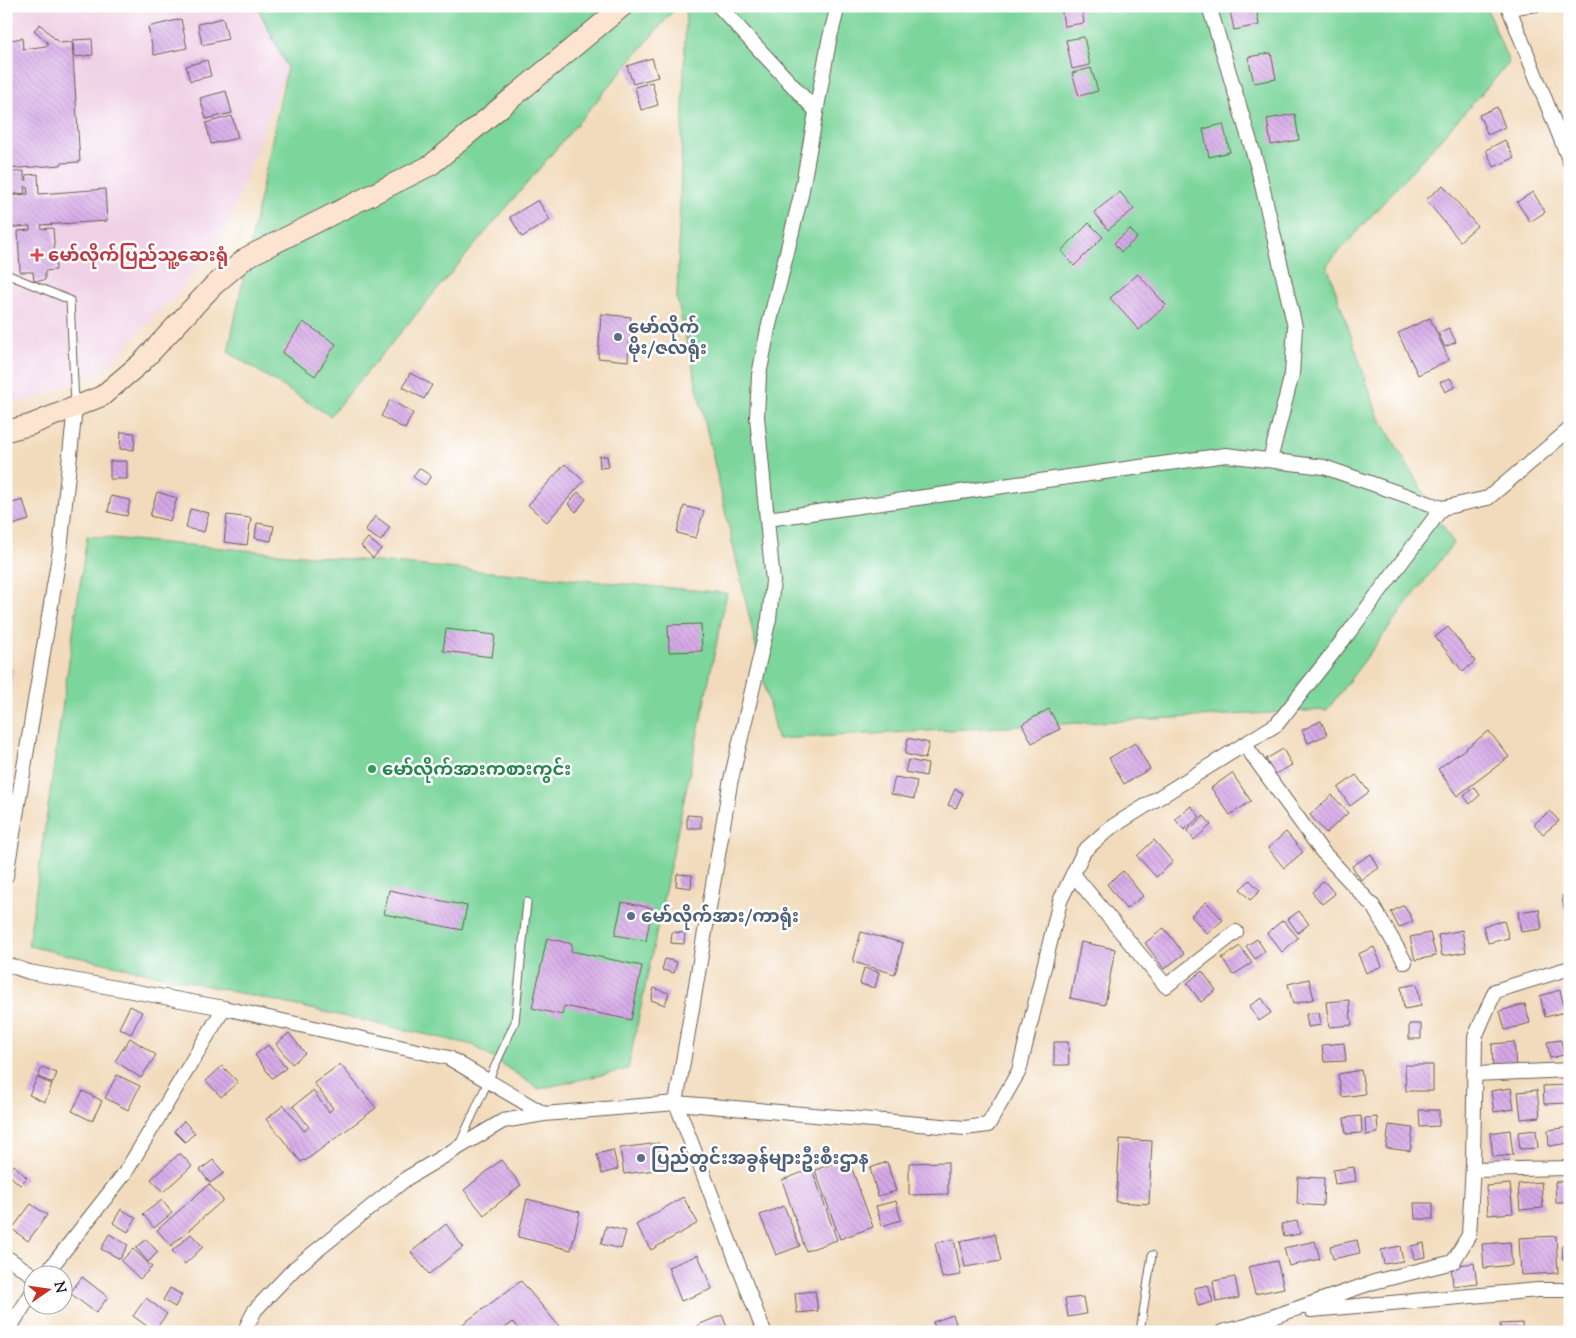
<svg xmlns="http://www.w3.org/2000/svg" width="1576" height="1338" viewBox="0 0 1576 1338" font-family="'Sorts Mill Goudy','Noto Sans Myanmar',serif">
	<defs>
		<pattern id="building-back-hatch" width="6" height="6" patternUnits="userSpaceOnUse" patternTransform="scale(1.25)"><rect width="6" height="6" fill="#d5a7e6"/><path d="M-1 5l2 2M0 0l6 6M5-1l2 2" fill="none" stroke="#b68fc5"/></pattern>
	</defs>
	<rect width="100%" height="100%" fill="#fff"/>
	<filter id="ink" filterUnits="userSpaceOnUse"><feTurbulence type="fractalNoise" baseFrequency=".02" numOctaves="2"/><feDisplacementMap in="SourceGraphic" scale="10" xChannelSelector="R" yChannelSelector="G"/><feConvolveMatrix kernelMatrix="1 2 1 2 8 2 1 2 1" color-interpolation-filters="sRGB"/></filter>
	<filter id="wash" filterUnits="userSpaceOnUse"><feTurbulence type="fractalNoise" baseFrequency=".0096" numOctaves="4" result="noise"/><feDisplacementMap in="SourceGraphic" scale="20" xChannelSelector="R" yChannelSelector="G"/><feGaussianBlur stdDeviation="1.12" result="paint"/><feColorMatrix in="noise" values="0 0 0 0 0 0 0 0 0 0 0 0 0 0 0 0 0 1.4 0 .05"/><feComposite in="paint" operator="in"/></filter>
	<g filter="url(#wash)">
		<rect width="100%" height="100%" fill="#f2dbbc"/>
		<path fill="#f0d0e5" d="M6 6H257L287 67 227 228 186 284 103 371 34 399 6 405Z"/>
		<path fill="#7cd59b" stroke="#4c785c" d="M257 6H677L330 416 228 352 287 67Z
			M686 6H1486L1509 63 1327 265 1377 413 1453 543 1327 710 777 739 677 299Z
			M87 536 727 593 628 1069 539 1089 473 1045 28 946Z"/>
		<g id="blocks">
			<path fill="url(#building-back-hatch)" d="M1061 6H1081L1084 23 1064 26Z
				M1229 6H1256L1259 25 1234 30Z
				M223 18 228 39 202 45 198 24Z
				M181 19 187 48 154 55 148 27Z
				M8 22 11 40 22 38 23 49 47 46 48 43 34 30 40 24 59 43 72 42 80 162 61 163V165L6 169V23Z
				M1084 37 1090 65 1072 69 1066 40Z
				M92 39 93 55 74 57 73 40Z
				M1271 53 1276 79 1254 83 1248 57Z
				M652 58 658 77 633 84 627 66Z
				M207 60 211 76 190 81 186 66Z
				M1091 68 1098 91 1079 96 1072 73Z
				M652 82 658 105 641 110 635 87Z
				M226 91 232 113 206 119 200 98Z
				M1497 107 1505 127 1488 135 1479 115Z
				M1295 114 1299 140 1271 145 1267 119Z
				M232 116 238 138 211 144 206 123Z
				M1223 124 1230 152 1209 157 1203 129Z
				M1505 140 1514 158 1494 167 1486 150Z
				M24 171V180H27L26 175 38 174 39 194 105 189 107 221 41 225 42 229 53 228 56 270 45 271V280L34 281 33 272H20L18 231 30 230V226L6 228V196L28 194 27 187H24L25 193 7 195 6 173Z
				M1443 185 1477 226 1460 241 1426 200Z
				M1120 192 1134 209 1108 230 1094 212Z
				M1533 192 1545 212 1530 222 1517 202Z
				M538 200 550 220 522 237 510 217Z
				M1089 223 1103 237 1074 266 1061 251Z
				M1130 229 1137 238 1121 252 1114 243Z
				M1138 274 1166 305 1139 330 1110 298Z
				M601 314 631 317 628 361 598 358Z
				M1430 318 1449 360 1418 375 1398 333Z
				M303 322 336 344 315 376 282 353Z
				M1449 328 1456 342 1445 347 1438 333Z
				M410 373 432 385 424 399 403 387Z
				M1450 378 1455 387 1445 392 1440 382Z
				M390 400 413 413 405 429 381 416Z
				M121 432 135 433 134 450 120 449Z
				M599 456H607L609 467 600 468Z
				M110 461H127V479H110Z
				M565 464 584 481 547 522 528 505Z
				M419 468 431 476 425 485 413 477Z
				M157 492 177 498 170 521 150 516Z
				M578 492 586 499 576 512 568 504Z
				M111 496 130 500 127 516 108 512Z
				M23 500 29 520 9 526 6 518V505Z
				M684 506 704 511 696 538 677 533Z
				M190 509 209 513 204 532 186 528Z
				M227 515 251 518 247 545 224 542Z
				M375 516 390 527 381 541 365 531Z
				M257 523 274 526 271 541 255 538Z
				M368 538 381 549 373 558 361 546Z
				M701 624 702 651 669 652 668 625Z
				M1448 627 1475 661 1463 672 1435 637Z
				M446 629 495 635 492 657 443 651Z
				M6 668 13 669 10 689 6 688Z
				M1049 709 1060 729 1032 743 1022 724Z
				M1321 721 1327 735 1308 743 1302 730Z
				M1489 731 1509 757 1457 796 1438 769Z
				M908 738 929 743 925 759 905 754Z
				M1135 743 1150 769 1124 784 1109 758Z
				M1283 749 1292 765 1274 775 1266 759Z
				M908 760 928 764 926 776 905 772Z
				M1232 773 1251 801 1230 815 1211 788Z
				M1356 775 1369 792 1350 806 1338 788Z
				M895 777 917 781 914 799 891 794Z
				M1474 787 1480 795 1470 804 1464 796Z
				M955 789 963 793 956 808 948 805Z
				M1332 795 1348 813 1326 833 1310 815Z
				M1191 806 1200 817 1184 830 1175 819Z
				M1550 811 1559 821 1543 834 1534 824Z
				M687 815 701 816V828H687Z
				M1204 816 1211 825 1194 840 1187 831Z
				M1286 832 1303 852 1284 868 1268 848Z
				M1154 840 1173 862 1156 877 1137 856Z
				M1371 854 1379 868 1361 880 1352 866Z
				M1123 871 1143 896 1126 909 1107 884Z
				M677 874 692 875 691 888 676 886Z
				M1250 880 1260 891 1250 900 1240 889Z
				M1324 881 1335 894 1322 904 1312 892Z
				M389 890 467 906 462 930 384 914Z
				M1570 894V919H1566L1562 896Z
				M622 902 652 908 646 941 615 935Z
				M1206 902 1223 920 1207 934 1191 916Z
				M1404 905 1413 921 1399 928 1391 912Z
				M1539 909 1542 929 1521 932 1518 912Z
				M1299 911 1309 924 1298 933 1288 919Z
				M1283 920 1298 938 1282 952 1267 933Z
				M1504 921 1509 938 1488 943 1483 926Z
				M1164 928 1184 954 1164 969 1145 943Z
				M1462 930 1466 952 1442 956 1438 935Z
				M672 932 685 933 684 944 671 943Z
				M861 932 903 943 895 974 853 962Z
				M1430 933 1436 956 1415 960 1410 937Z
				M547 938 572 944 571 951 642 966 631 1020 564 1006 562 1015 532 1008Z
				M1257 939 1265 951 1255 959 1246 946Z
				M1081 942 1115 949 1105 1005 1070 998Z
				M1240 946 1252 963 1233 975 1222 958Z
				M1374 947 1382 966 1366 973 1358 954Z
				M665 959 677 962 674 973 662 970Z
				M864 968 879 972 875 988 860 984Z
				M1202 971 1216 990 1201 1002 1187 983Z
				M1309 979 1314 999 1293 1004 1288 984Z
				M1417 984 1421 1006 1404 1009 1401 987Z
				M654 988 669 993 665 1005 651 1000Z
				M1560 990 1565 1012 1545 1017 1540 996Z
				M1262 998 1271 1013 1259 1021 1249 1006Z
				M1349 1000 1352 1025 1329 1027 1326 1002Z
				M1525 1004 1530 1023 1505 1030 1500 1011Z
				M130 1006 142 1012 131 1034 119 1028Z
				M1319 1012 1321 1025 1308 1027 1306 1014Z
				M1409 1024H1421V1039H1409Z
				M289 1033 305 1053 292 1064 276 1044Z
				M130 1038 156 1055 141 1078 115 1061Z
				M1561 1040 1564 1055 1550 1058 1547 1042Z
				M1054 1042H1068L1069 1065H1054Z
				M1514 1042 1516 1067 1493 1069 1492 1044Z
				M1344 1043 1346 1061 1324 1062 1322 1045Z
				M268 1045 286 1068 272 1078 255 1055Z
				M340 1064 376 1108 305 1161 304 1160 301 1162 266 1119 284 1105 304 1131 309 1127 293 1106 313 1091 329 1112 333 1108 314 1083Z
				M1405 1065H1433V1091H1406Z
				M222 1066 238 1082 221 1097 206 1081Z
				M42 1067 57 1073 53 1083 38 1077Z
				M1361 1070 1365 1094 1342 1097 1338 1074Z
				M117 1075 140 1086 128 1110 105 1098Z
				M37 1078 52 1084 45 1102 29 1095Z
				M1568 1085 1569 1103 1544 1104 1543 1086Z
				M1511 1088 1514 1109 1494 1112 1491 1091Z
				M1537 1090 1540 1117 1521 1119 1518 1092Z
				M83 1091 102 1101 92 1121 72 1111Z
				M1419 1110H1439V1126L1420 1127Z
				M1361 1116 1362 1133 1346 1134 1344 1118Z
				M1377 1117 1378 1133 1366 1135 1365 1118Z
				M184 1121 195 1133 185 1142 174 1131Z
				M1389 1125 1413 1128 1410 1151 1386 1148Z
				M1570 1127V1143L1549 1146 1548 1130Z
				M1510 1130 1513 1155 1493 1157 1490 1133Z
				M1536 1130 1538 1148 1520 1149 1518 1132Z
				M1120 1139 1152 1141 1149 1204 1116 1202Z
				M659 1143 663 1169 624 1174 620 1148Z
				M613 1150 618 1169 602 1174 597 1154Z
				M180 1153 192 1166 163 1192 151 1179Z
				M848 1158 873 1227 840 1239 815 1170Z
				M213 1160 224 1173 210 1183 200 1170Z
				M501 1160 521 1185 484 1215 464 1190Z
				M887 1162 896 1191 878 1196 870 1168Z
				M948 1162V1194L909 1195V1163Z
				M14 1165 27 1178 20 1185 7 1173Z
				M1354 1167 1356 1181 1335 1184 1333 1170Z
				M812 1169 837 1240 806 1251 782 1180Z
				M1298 1177 1324 1178 1323 1206 1297 1204Z
				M1570 1181V1203H1556L1555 1182Z
				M1541 1182 1543 1208 1520 1210 1518 1184Z
				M209 1184 223 1200 171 1246 157 1230Z
				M1510 1184 1513 1213 1488 1215 1486 1186Z
				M683 1197 698 1223 651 1250 636 1225Z
				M527 1199 580 1212 571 1250 518 1237Z
				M162 1200 172 1213 154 1228 143 1214Z
				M896 1201 901 1220 882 1226 876 1206Z
				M1414 1203H1433V1219H1415Z
				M31 1204 47 1215 28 1241 12 1229Z
				M784 1206 800 1246 776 1255 760 1215Z
				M121 1209 136 1218 128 1232 113 1223Z
				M1297 1221 1300 1234 1284 1237 1281 1224Z
				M446 1224 463 1247 429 1274 411 1252Z
				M606 1226 626 1231 621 1249 601 1244Z
				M109 1234 128 1245 120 1259 101 1249Z
				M191 1234 203 1247 185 1264 172 1251Z
				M995 1234 1001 1261 965 1267 960 1241Z
				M1556 1236 1558 1273 1521 1275 1519 1238Z
				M146 1239 158 1252 148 1262 136 1248Z
				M954 1239 961 1275 942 1278 935 1243Z
				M1357 1240 1360 1253 1333 1259 1330 1246Z
				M1315 1241 1320 1259 1289 1266 1284 1248Z
				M1510 1242 1512 1265 1484 1268 1482 1244Z
				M1424 1243 1426 1257 1414 1259 1411 1246Z
				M1400 1246 1403 1261 1384 1264 1381 1250Z
				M1562 1246H1570V1260H1563Z
				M133 1249 152 1267 140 1279 121 1261Z
				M698 1255 712 1289 681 1301 668 1267Z
				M1277 1261 1284 1288 1255 1294 1248 1267Z
				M1474 1263 1477 1283 1453 1286 1451 1266Z
				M82 1277 108 1297 96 1313 70 1293Z
				M1235 1277 1239 1298 1216 1302 1213 1281Z
				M521 1281 564 1332H521L513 1322 500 1332H452Z
				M1208 1285 1213 1302 1198 1306 1194 1288Z
				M170 1288 182 1295 175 1307 163 1300Z
				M815 1291 818 1311 797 1313 795 1293Z
				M1083 1297 1086 1314 1068 1317 1065 1299Z
				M146 1298 167 1314 154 1331 133 1316Z
				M722 1315 729 1332H701L698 1325Z
				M953 1315 959 1332H936L933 1322Z
				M1522 1323 1523 1332H1501L1500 1324Z
				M1556 1328 1557 1332H1538V1331Z"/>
		</g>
	</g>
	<g filter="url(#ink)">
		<use href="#blocks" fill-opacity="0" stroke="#675f54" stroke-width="1"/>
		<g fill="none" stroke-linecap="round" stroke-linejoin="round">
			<defs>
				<path id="lane" d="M1510 11 1552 6
					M6 274 70 300 75 404
					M459 1145 515 1022 527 902
					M1140 1332 1152 1255"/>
				<path id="street" d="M719 6 816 111
					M1209 6 1258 168 1295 327 1292 374 1270 460
					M1508 6 1570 162
					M767 519 1226 455 1324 467 1442 508 1488 498 1570 429
					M1245 745 1321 850 1373 906 1405 962
					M1073 874 1166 986 1236 932
					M6 876 60 550 75 407
					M6 964 29 972 224 1008 125 1173 44 1276
					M224 1008 449 1058 544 1114
					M1474 1074 1570 1070
					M1473 1170 1570 1168
					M6 1257 34 1276
					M1311 1310 1539 1290H1570
					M1246 1326 1374 1282 1453 1262 1469 1235 1473 1165 1475 1037 1495 991 1570 968
					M7 1332 32 1293
					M244 1332 255 1310 295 1268 407 1178 503 1121 544 1114 676 1103 965 1128 988 1125 1019 1071 1060 901 1084 851 1110 828 1277 724 1350 631 1442 508
					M764 1332 676 1103 730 784 769 619 773 581 757 417 759 375 768 329 801 195 829 41 838 6
					M1222 1332 1254 1324"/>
				<path id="secondary" d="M6 431 30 425 102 396 142 362 213 286 247 257 431 165 623 6"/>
			</defs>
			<use href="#lane" stroke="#675f54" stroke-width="9"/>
			<use href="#street" stroke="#675f54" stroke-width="16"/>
			<use href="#secondary" stroke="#675f54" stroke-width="22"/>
			<use href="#lane" stroke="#fff" stroke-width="7"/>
			<use href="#street" stroke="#fff" stroke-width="14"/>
			<use href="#secondary" stroke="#fde4d0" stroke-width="20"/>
		</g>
	</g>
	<path fill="#e0444e" stroke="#fff" stroke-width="2" d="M34.5 247.5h5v5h5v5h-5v5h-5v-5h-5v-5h5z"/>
	<g fill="#5c6f8a" stroke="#fff" stroke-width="2">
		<circle cx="618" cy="337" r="5"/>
		<circle cx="631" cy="916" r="5"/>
		<circle cx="641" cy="1158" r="5"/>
	</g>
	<circle fill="#2e9e5b" stroke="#fff" stroke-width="2" cx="372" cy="769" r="5"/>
	<g text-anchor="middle" stroke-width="5" stroke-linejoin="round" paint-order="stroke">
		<g font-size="18" font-weight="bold" fill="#be3a42" stroke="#fff" text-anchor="start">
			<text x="48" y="261">မော်လိုက်ပြည်သူ့ဆေးရုံ</text>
		</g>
		<g font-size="18" font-weight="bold" fill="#4e5e75" stroke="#fff" text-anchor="start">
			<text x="628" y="333">မော်လိုက်<tspan x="628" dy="21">မိုး/ဇလရုံး</tspan></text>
			<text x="641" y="922">မော်လိုက်အား/ကာရုံး</text>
			<text x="651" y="1164">ပြည်တွင်းအခွန်များဦးစီးဌာန</text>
		</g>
		<g font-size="18" font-weight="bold" fill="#27864d" stroke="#fff" text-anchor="start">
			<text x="382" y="775">မော်လိုက်အားကစားကွင်း</text>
		</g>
	</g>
	<rect width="1576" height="1338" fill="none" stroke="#fff" stroke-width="25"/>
	<g transform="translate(48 1290) rotate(77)"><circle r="24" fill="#ffffff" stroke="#a4a4a4"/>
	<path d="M0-4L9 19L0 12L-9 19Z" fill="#c8321e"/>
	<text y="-8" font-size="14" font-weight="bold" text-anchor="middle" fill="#1c1c1c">N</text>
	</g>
</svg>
